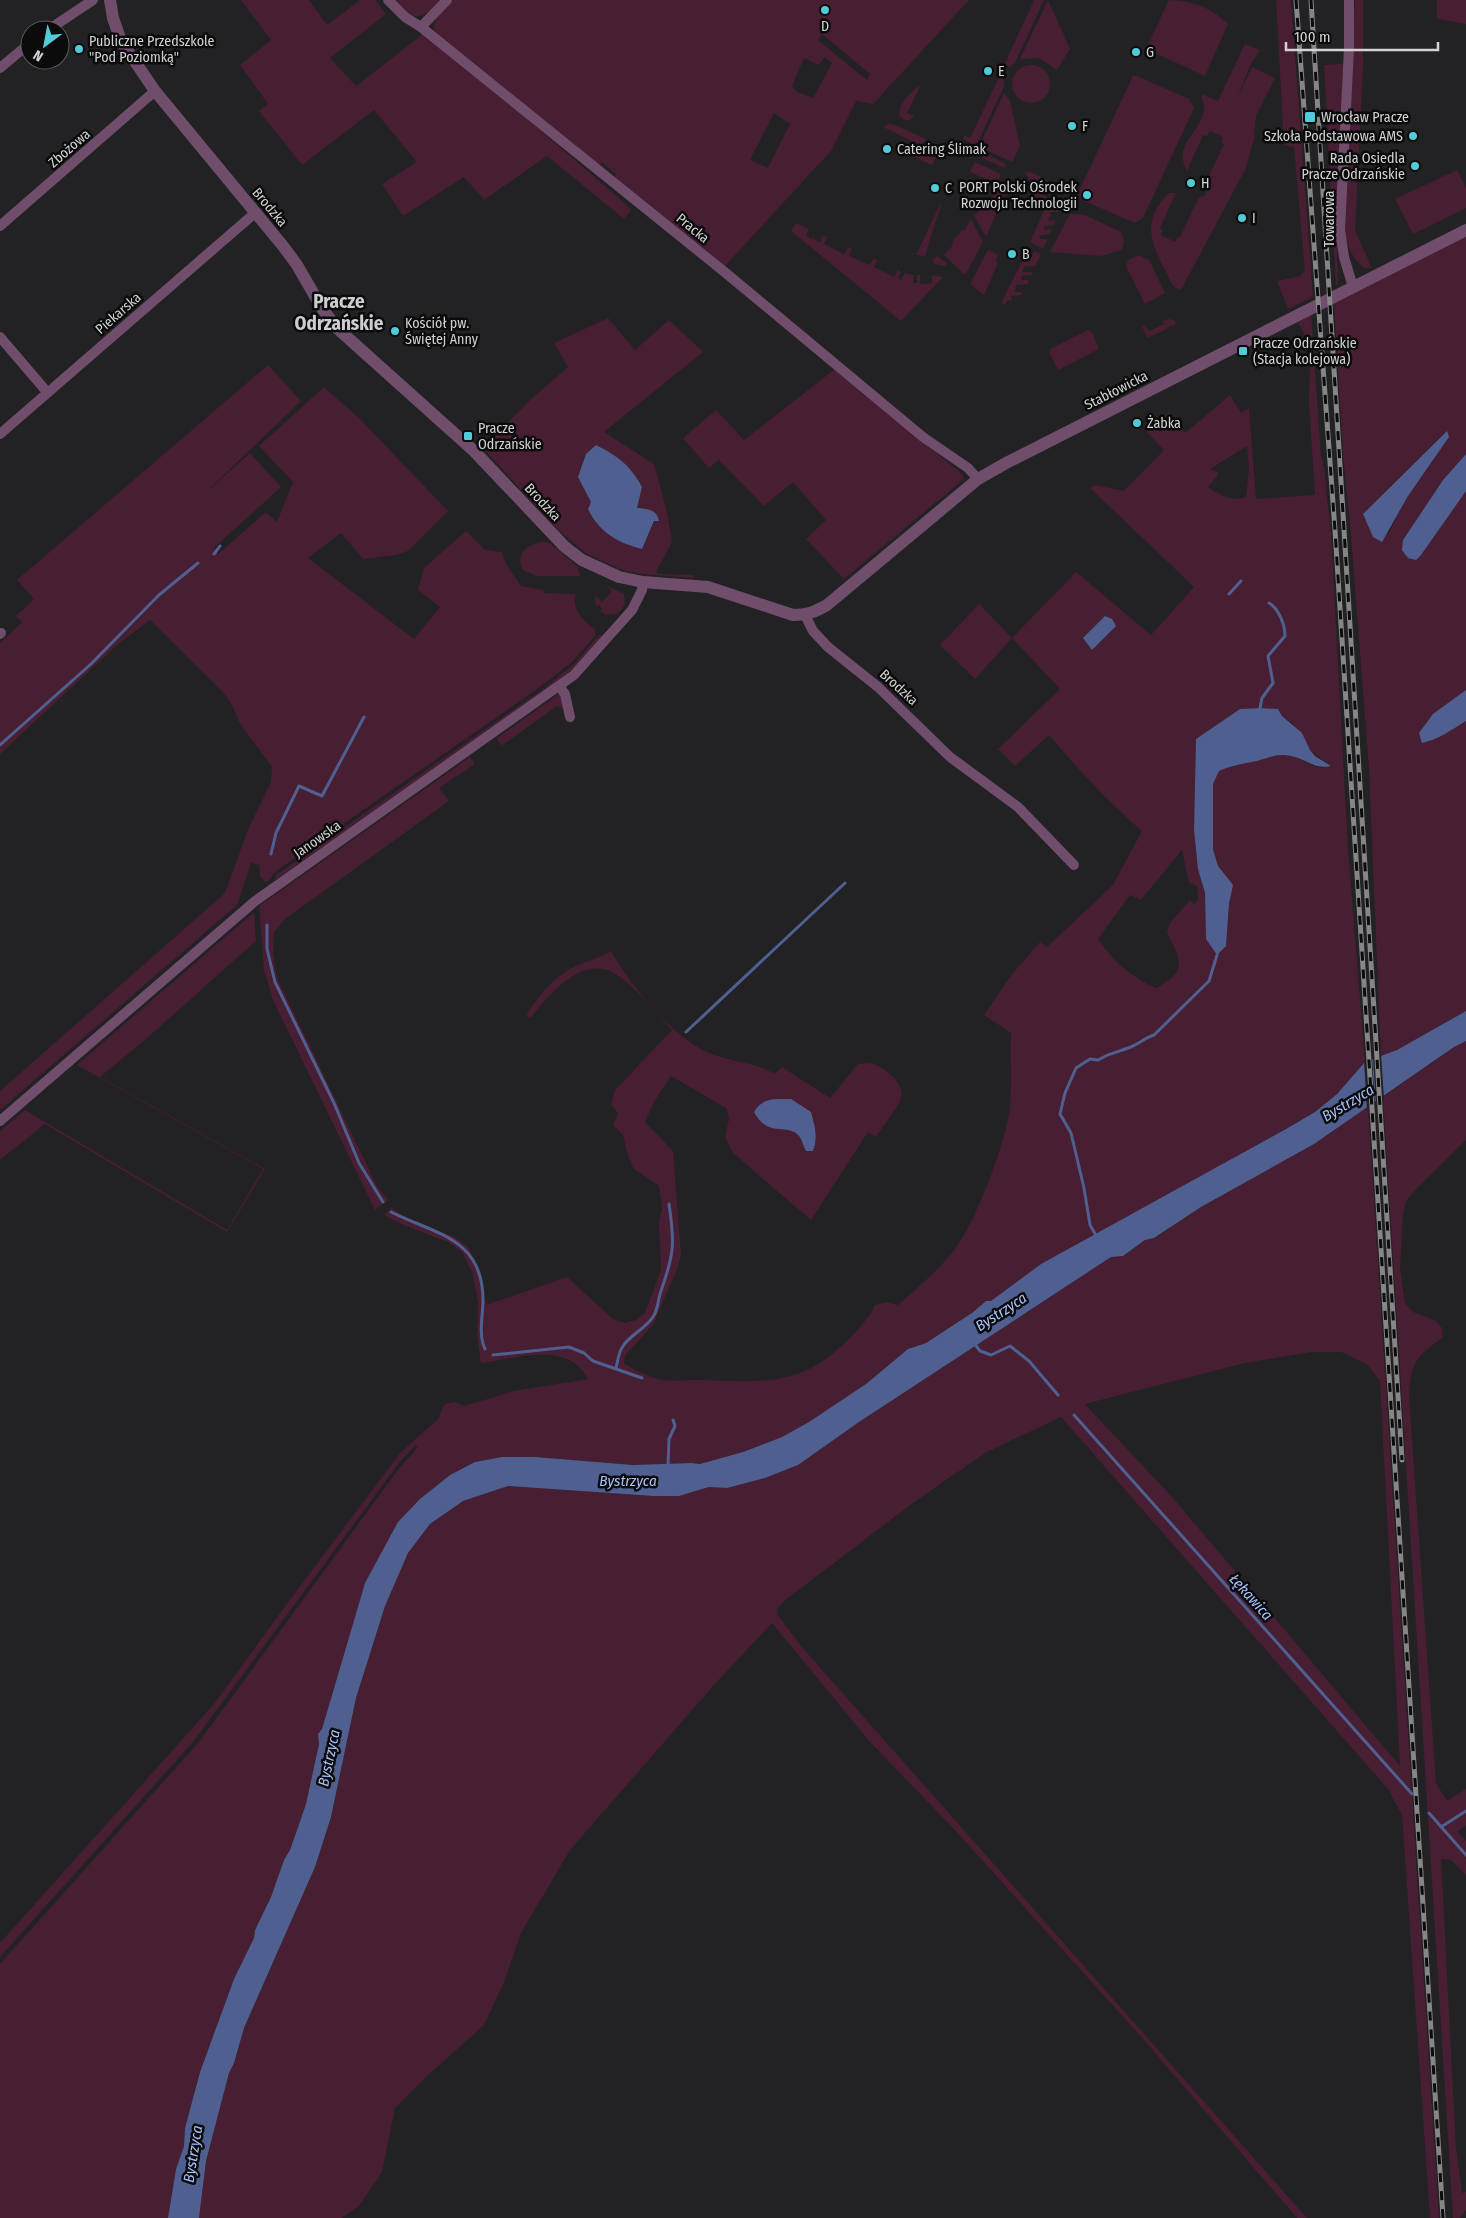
<svg xmlns="http://www.w3.org/2000/svg" width="1466" height="2218" viewBox="0 0 1466 2218" font-family="'Fira Sans Condensed',sans-serif">
	<rect width="100%" height="100%" fill="#222123"/>
	<path fill="#481e33" fill-rule="evenodd" d="M241 0H309L327 25 360 0H375L386 14 330 58 356 86 423 34 513 107 618 197 631 210 624 219 547 156 484 200 464 177 403 216 382 184 417 162 374 110 302 165 259 111 268 104 240 65 271 40Z
		M395 0H441C421 20 415 23 395 0Z
		M453 0H969L873 104 856 101 831 151 725 266 614 177 616 174 602 162 599 165 435 33C430 19 444 9 453 0ZM822 34 870 74 867 80 818 40ZM825 57 832 63 813 98 797 92 792 86 804 58 819 65ZM774 113 790 124 768 168 750 160Z
		M1034 0H1044L1015 63 1009 67 1004 65Z
		M1048 0 1070 49 1057 70 1039 58 1020 59Z
		M1169 0C1191 0 1213 8 1228 24L1205 76 1146 49Z
		M1276 0H1291L1313 297 1288 309 1277 281 1300 276 1305 271 1294 147 1284 145Z
		M1355 0H1363V66L1355 231 1372 268H1364C1352 258 1346 245 1344 230Z
		M1437 0H1466V24L1437 19Z
		M1245 44 1260 50 1250 66 1237 99 1252 67 1275 78 1256 116 1254 139 1245 170 1182 288 1179 290 1173 286C1157 252 1135 226 1169 193H1176L1160 228 1163 230 1161 235 1175 242 1178 237H1180L1199 197 1204 196 1207 190 1204 186 1224 144 1221 143 1223 137 1210 131 1207 136 1203 135 1187 171C1172 144 1201 133 1204 110 1205 105 1201 100 1202 94L1218 101Z
		M1343 64 1337 240 1338 283 1336 286 1324 65Z
		M1012 84a19 19 0 1 1 38 0a19 19 0 1 1-38 0Z
		M1133 76H1137L1189 99 1194 108 1143 218 1135 223 1084 201 1078 193Z
		M999 77 1004 79V86L976 146 963 139 964 136 970 138Z
		M919 85 920 87 907 113 915 116 910 120H904L899 115C898 103 911 93 919 85Z
		M1004 93 1010 101 1020 146 1012 162 979 147Z
		M888 124H893L926 139 922 146 883 127Z
		M902 141 936 157 932 165 898 150Z
		M978 150 1006 164 1004 168 976 155Z
		M975 162 1001 174 997 184 970 172Z
		M1457 170 1466 188V208L1413 234 1395 199Z
		M1024 171 1028 173 1029 171 1068 191C1059 196 1026 181 1024 171Z
		M1001 187 1007 189 986 237 974 216Z
		M1034 191 1053 200 1058 207V212H1050V217H1048L1049 221 1056 220 1054 225 1044 226 1045 230 1052 229 1049 234 1039 236 1040 239H1048L1043 249 1030 242 1045 208 1029 200Z
		M943 198 925 256 916 255Z
		M1070 214 1085 215 1121 232 1124 240 1122 250 1101 256 1050 252Z
		M971 219 983 242 965 275 944 255 952 246 953 240 962 230 964 231Z
		M796 223 809 229 806 236 812 239 816 232 813 239 820 242 823 236 827 237 824 244 844 254 848 247 852 249 849 256 870 265 873 259 877 260 874 267 894 277 898 270 901 272 898 278 901 280 905 273 913 275V283H917V275H920V284L932 283V275L943 277 901 321 791 231Z
		M1466 235V454L1443 480 1403 540 1416 559 1466 491V690L1460 695 1463 722 1466 721V1011L1397 1050 1381 1057 1369 769 1351 535 1343 455 1334 303ZM1446 431 1449 437 1408 496 1388 534 1363 514Z
		M988 250 998 255 996 262 998 263 984 295 970 284Z
		M1034 251 1041 254 1035 266H1025L1022 272H1032V275L1021 276 1022 280H1029L1027 284 1016 285 1015 292H1023L1021 295 1011 296 1012 301 1008 300 1005 305 1001 303 1025 255 1031 258Z
		M1139 255 1149 260 1165 293 1145 304 1126 266 1128 260Z
		M937 256 947 263 946 266 934 264 933 260Z
		M1311 313 1321 456 1324 467 1331 534 1348 848 1365 1062 1337 1094 1315 1112 1197 1180 1041 1264 991 1301H986L973 1313 926 1343 908 1349 866 1384 809 1422 782 1437 743 1452 700 1464 691 1463 633 1465 535 1457H502L475 1462 450 1475 420 1499 365 1583 322 1729 318 1734 319 1744 306 1804 290 1850 284 1860 271 1897 255 1930 254 1938 234 1979 200 2072 185 2128 184 2146 176 2169 168 2218H0V1964L199 1742 397 1471 418 1447 416 1445 399 1463 193 1742 0 1957V1943L214 1704 286 1605 400 1453 438 1419 445 1404 455 1402 464 1406 514 1391 588 1379C569 1340 514 1359 481 1363L477 1336 478 1303 473 1274 462 1252 448 1242 401 1224 384 1215 392 1208 415 1222 454 1237 469 1248 481 1276 486 1305 567 1277 613 1319 625 1323 636 1320 645 1313 661 1270 659 1222 662 1208 659 1186 634 1169 628 1156 623 1135 613 1125 618 1113 611 1104 615 1090 672 1030C657 1014 628 977 607 970 576 961 547 997 531 1018L526 1015C538 997 552 978 572 968 585 961 598 959 611 951 631 986 674 1040 712 1054 732 1062 757 1063 775 1074L782 1067 830 1098 858 1064C861 1064 866 1062 869 1063 882 1065 906 1083 901 1098 898 1108 882 1127 876 1137L868 1132 811 1220 733 1153 725 1137 729 1119 726 1108 671 1076 654 1102 645 1122 673 1151 681 1254 678 1267 654 1323 625 1356 624 1364C636 1370 649 1378 663 1380 675 1381 689 1380 701 1380 736 1381 775 1385 807 1370 830 1360 865 1327 875 1305L887 1302 898 1305C918 1287 939 1270 955 1249 976 1222 1007 1140 1010 1106 1012 1082 1010 1058 1011 1033L984 1015 1012 974 1040 942 1047 947 1113 885 1142 831C1108 802 1078 769 1049 735L1015 766 998 749 1060 689 1012 638 975 679 940 645 979 604 1012 638 1076 572 1151 635 1194 587 1090 488 1095 485 1124 491 1164 450 1146 431 1169 412 1185 433 1230 395 1241 413 1249 408 1256 499 1315 495 1309 404 1310 356 1308 342 1297 320ZM1247 446 1249 470 1246 497C1232 502 1220 495 1208 487L1218 475V472L1210 469ZM1260 708 1278 709 1282 716 1292 723 1310 750 1331 766C1315 772 1306 759 1291 756 1277 753 1269 758 1257 761 1243 764 1232 765 1219 771L1213 784V849L1218 866 1232 885 1229 904 1226 946 1206 939 1205 893 1198 869 1194 830 1196 739 1240 709ZM1182 850 1189 883 1197 886 1198 900 1194 904 1190 900 1170 923 1167 933C1182 961 1187 972 1156 988 1132 978 1112 960 1098 939L1130 895 1141 900Z
		M608 318 635 350 669 320 703 352 604 432 654 464 667 512 672 542 656 572 658 574 694 575V578L642 574 625 571 587 554 556 528 483 448 529 401 568 367 554 343ZM642 487 637 508 658 521H655L642 549 588 509 591 502Z
		M1168 319 1174 320 1176 324 1148 338 1142 327 1144 326 1150 331 1164 324 1163 321Z
		M1088 330 1092 332 1099 349 1058 370 1049 352 1050 349Z
		M268 365 301 401 201 497 250 453 281 487 214 548 218 554 266 512 277 522 293 482 259 446 324 387 359 418 448 511 408 551 396 555 363 559 341 533 308 558 414 639 440 607 418 590 424 568 466 531 485 550 502 552 506 564 521 586 543 590 544 593 576 594C571 608 583 622 595 629V636L572 662 540 687 313 845 274 873 269 881 265 882 260 876 259 865 251 863 237 905 0 1110V1091L225 893 249 827 271 782 272 767 239 722 233 707 224 693 150 620 117 645 0 754V643L22 622 16 616 34 599 17 580Z
		M835 369 962 474 964 479 844 579 806 539 826 520 793 482 764 506 719 460 709 468 683 438 716 410 744 440Z
		M540 542H548L575 564 578 568 580 576H536L523 570C515 554 525 547 540 542Z
		M605 585 624 594 625 605 617 614 606 615 600 611 602 609 599 605 596 606 595 596 602 602 612 591Z
		M599 635H602V638L576 666 544 692 275 880 276 875 543 689 574 664Z
		M559 694 564 699 566 710 557 706 501 746 497 738Z
		M470 757 475 764 439 788 449 801 285 919 274 932 273 953 277 978 377 1186 388 1200 375 1210 273 1000 264 970 259 906Z
		M254 912 256 941 146 1039 100 1077 265 1169 227 1232 45 1124 0 1160V1131L25 1110 227 1230 263 1169 77 1065Z
		M1466 1041V1140L1417 1188 1406 1201 1403 1215 1400 1268 1405 1303 1413 1312 1435 1320 1442 1328V1338C1414 1359 1412 1361 1409 1396L1436 1783 1447 1801 1466 1789V1826L1457 1831 1466 1841V1875L1451 1860 1441 1859 1456 2147 1462 2193 1466 2192V2210L1460 2218H1453L1383 1097 1454 1047Z
		M1368 1106 1439 2218H1430L1402 1815 1388 1789 1061 1417 985 1453 913 1503 784 1601 778 1608 777 1614 801 1646 1307 2218H1297L1143 2039 954 1829 870 1742 772 1623 714 1685 570 1850 521 1933 504 1982 484 2025 426 2077 395 2108 382 2172 359 2206 342 2218H199L206 2161 229 2073 234 2063 244 2028 315 1867 331 1817 356 1698 385 1606 408 1553 430 1524 463 1501 508 1486 653 1496H679L709 1487 727 1488 765 1478 798 1465 859 1422 1111 1257 1123 1256 1145 1240 1155 1238 1201 1207 1314 1144ZM1311 1352H1341L1367 1364 1380 1381 1400 1766 1173 1498 1085 1404 1245 1363Z"/>
	<path fill="#4f6090" d="M1447 431 1449 437 1408 496 1382 542 1373 537 1363 514Z
		M596 445C619 457 629 464 642 487L637 508C647 509 657 509 659 521H654L642 549C618 543 599 532 588 509L591 502 578 477 586 454Z
		M1466 454V491L1421 555 1416 560 1408 558 1402 550 1403 540 1443 480Z
		M1105 616 1112 619 1116 626 1092 650 1083 638Z
		M1466 690V721C1451 730 1439 739 1422 743L1419 733 1433 714Z
		M1260 708 1278 709 1282 716 1302 733 1310 750 1315 756 1331 766C1315 770 1306 759 1291 756 1277 753 1269 758 1257 761 1243 764 1232 765 1219 771L1213 784V849L1218 866 1233 885 1229 904 1226 946 1217 955 1206 939 1205 893 1198 869 1194 830 1196 739 1240 709Z
		M1466 1011V1041L1454 1047 1314 1144 1201 1207 1154 1238 1145 1240 1123 1256 1111 1257 859 1422 798 1465 765 1478 727 1488 709 1487 679 1496H653L508 1486 463 1501 430 1524 408 1553 385 1606 356 1698 331 1817 315 1867 244 2028 234 2063 229 2073 206 2161 199 2218H168L176 2169 184 2146 185 2128 200 2072 234 1979 254 1938 255 1930 271 1897 284 1860 290 1850 306 1804 319 1744 318 1734 322 1729 365 1583 398 1522 420 1499 450 1475 475 1462 502 1457H535L633 1465 691 1463 700 1464 743 1452 782 1437 809 1422 866 1384 908 1349 926 1343 972 1313 986 1301H991L1041 1264 1286 1129 1315 1112 1337 1094 1365 1062 1397 1050Z
		M791 1099 811 1112C815 1126 818 1137 813 1151H806C803 1146 802 1139 799 1136 787 1122 768 1139 754 1112 763 1097 775 1099 791 1099Z"/>
	<path fill="#222123" d="M1381 1054 1384 1099 1376 1104 1373 1057Z
		M1372 1057 1375 1105 1367 1110 1364 1060Z"/>
	<g fill="none" stroke-linecap="round" stroke-linejoin="round">
		<path stroke="#4f6090" stroke-width="3" d="M214 554 220 546
			M1229 594 1241 581
			M1260 708 1262 698 1273 683 1268 656 1285 636C1285 625 1279 609 1269 603
			M0 745 91 664 159 595 198 563
			M271 854 276 833 299 786 322 796 364 717
			M267 925V949L275 982 334 1103 359 1163 383 1202
			M686 1032 845 883
			M391 1212C435 1234 483 1238 483 1300 483 1316 478 1334 485 1349
			M1097 1237 1090 1225 1084 1188 1071 1133 1060 1114 1065 1093 1076 1068 1090 1059 1098 1060C1111 1052 1116 1053 1128 1048 1138 1045 1144 1038 1154 1035L1209 981 1217 955
			M974 1343 980 1351 991 1355 1010 1346 1029 1361 1058 1395
			M493 1355 569 1347 584 1353 593 1361 642 1378
			M616 1368C618 1361 618 1353 623 1346 630 1335 645 1329 653 1317 658 1310 658 1299 661 1291 674 1254 675 1244 669 1204
			M1074 1415 1412 1794
			M668 1465 669 1439 675 1426 673 1420
			M1429 1813 1466 1855
			M1441 1827 1466 1811"/>
		<path stroke="#6f4d6b" stroke-width="10" d="M388 0 405 17 421 27 727 274 923 437 968 468 978 479
			M1349 0V48L1340 230 1344 257 1353 287
			M421 27 447 0
			M48 30 93 0
			M0 68 30 43
			M0 226 155 91
			M0 337 47 392
			M0 434 255 213
			M805 615 813 631 828 647 878 687 950 757 1018 807 1074 865
			M0 634 1 633
			M559 686 565 694 570 717
			M0 1121 254 902 574 675 632 610 642 590 643 582"/>
		<path stroke="#6f4d6b" stroke-width="12" d="M110 0 113 18 121 41 155 91 283 246 297 265 323 310 338 329 474 451 565 547 582 560 619 577 643 582 708 587 793 615C807 615 815 612 827 605L978 479 1008 462 1466 230"/>
		<defs>
			<path id="rail" d="M1296 0 1335 530 1443 2218
				M1311 0 1402 1460"/>
		</defs>
		<use href="#rail" stroke="#868587" stroke-width="5"/>
		<use href="#rail" stroke="#0b0b0c" stroke-width="3" stroke-dasharray="9" stroke-linecap="butt"/>
	</g>
	<g fill="#52cbd8" stroke="#0b0b0c" stroke-width="2">
		<circle cx="825" cy="10" r="5"/>
		<circle cx="79" cy="49" r="5"/>
		<circle cx="1136" cy="52" r="5"/>
		<circle cx="988" cy="71" r="5"/>
		<rect x="1304" y="111" width="12" height="12" rx="2.5"/>
		<circle cx="1072" cy="126" r="5"/>
		<circle cx="1413" cy="136" r="5"/>
		<circle cx="887" cy="149" r="5"/>
		<circle cx="1415" cy="166" r="5"/>
		<circle cx="1191" cy="183" r="5"/>
		<circle cx="935" cy="188" r="5"/>
		<circle cx="1087" cy="195" r="5"/>
		<circle cx="1242" cy="218" r="5"/>
		<circle cx="1012" cy="254" r="5"/>
		<circle cx="395" cy="331" r="5"/>
		<rect x="1238" y="346" width="10" height="10" rx="2.5"/>
		<circle cx="1137" cy="423" r="5"/>
		<rect x="463" y="431" width="10" height="10" rx="2.5"/>
	</g>
	<g text-anchor="middle" stroke-width="5" stroke-linejoin="round" paint-order="stroke">
		<g font-size="14" fill="#d3d2d4" stroke="#0b0b0c" text-anchor="start">
			<text x="825" y="31" text-anchor="middle">D</text>
			<text x="89" y="46">Publiczne Przedszkole<tspan x="89" dy="16">"Pod Poziomką"</tspan></text>
			<text x="1146" y="57">G</text>
			<text x="998" y="76">E</text>
			<text x="1321" y="122">Wrocław Pracze</text>
			<text x="1082" y="131">F</text>
			<text x="1403" y="141" text-anchor="end">Szkoła Podstawowa AMS</text>
			<text x="897" y="154">Catering Ślimak</text>
			<text x="1405" y="163" text-anchor="end">Rada Osiedla<tspan x="1405" dy="16">Pracze Odrzańskie</tspan></text>
			<text x="1201" y="188">H</text>
			<text x="1077" y="192" text-anchor="end">PORT Polski Ośrodek<tspan x="1077" dy="16">Rozwoju Technologii</tspan></text>
			<text x="945" y="193">C</text>
			<text x="1252" y="223">I</text>
			<text x="1022" y="259">B</text>
			<text x="405" y="328">Kościół pw.<tspan x="405" dy="16">Świętej Anny</tspan></text>
			<text x="1253" y="348">Pracze Odrzańskie<tspan x="1253" dy="16">(Stacja kolejowa)</tspan></text>
			<text x="1147" y="428">Żabka</text>
			<text x="478" y="433">Pracze<tspan x="478" dy="16">Odrzańskie</tspan></text>
		</g>
		<g font-size="14" fill="#d3d2d4" stroke="#0b0b0c">
			<text transform="translate(69 148) rotate(-41)" y="5">Zbożowa</text>
			<text transform="translate(270 207) rotate(50)" y="5">Brodzka</text>
			<text transform="translate(1329 219) rotate(-90)" y="5">Towarowa</text>
			<text transform="translate(693 228) rotate(39)" y="5">Pracka</text>
			<text transform="translate(118 313) rotate(-41)" y="5">Piekarska</text>
			<text transform="translate(1116 390) rotate(-27)" y="5">Stabłowicka</text>
			<text transform="translate(543 502) rotate(47)" y="5">Brodzka</text>
			<text transform="translate(899 687) rotate(42)" y="5">Brodzka</text>
			<text transform="translate(317 839) rotate(-35)" y="5">Janowska</text>
		</g>
		<g font-size="15" font-style="italic" fill="#a9c1fc" stroke="#0b0b0c">
			<text transform="translate(1348 1103) rotate(-31)" y="5">Bystrzyca</text>
			<text transform="translate(1001 1312) rotate(-33)" y="5">Bystrzyca</text>
			<text x="628" y="1486">Bystrzyca</text>
			<text transform="translate(1251 1597) rotate(48)" y="5">Łękawica</text>
			<text transform="translate(329 1758) rotate(-78)" y="5">Bystrzyca</text>
			<text transform="translate(193 2154) rotate(-81)" y="5">Bystrzyca</text>
		</g>
		<g font-size="19" font-weight="bold" fill="#cfccd0" stroke="#0b0b0c">
			<text x="339" y="308">Pracze<tspan x="339" dy="22">Odrzańskie</tspan></text>
		</g>
	</g>
	<g transform="translate(45 45) rotate(212)"><circle r="24" fill="#0b0b0c" stroke="#5b5b5c"/>
	<path d="M0-4L9 19L0 12L-9 19Z" fill="#52cbd8"/>
	<text y="-8" font-size="14" font-weight="bold" text-anchor="middle" fill="#d3d2d4">N</text>
	</g>
	<path d="M1286 42v8h152v-8" fill="none" stroke="#d3d2d4" stroke-width="2.5"/>
	<text x="1294" y="42" font-size="15" fill="#d3d2d4" stroke="#0b0b0c" stroke-width="4" paint-order="stroke">100 m</text>
</svg>
